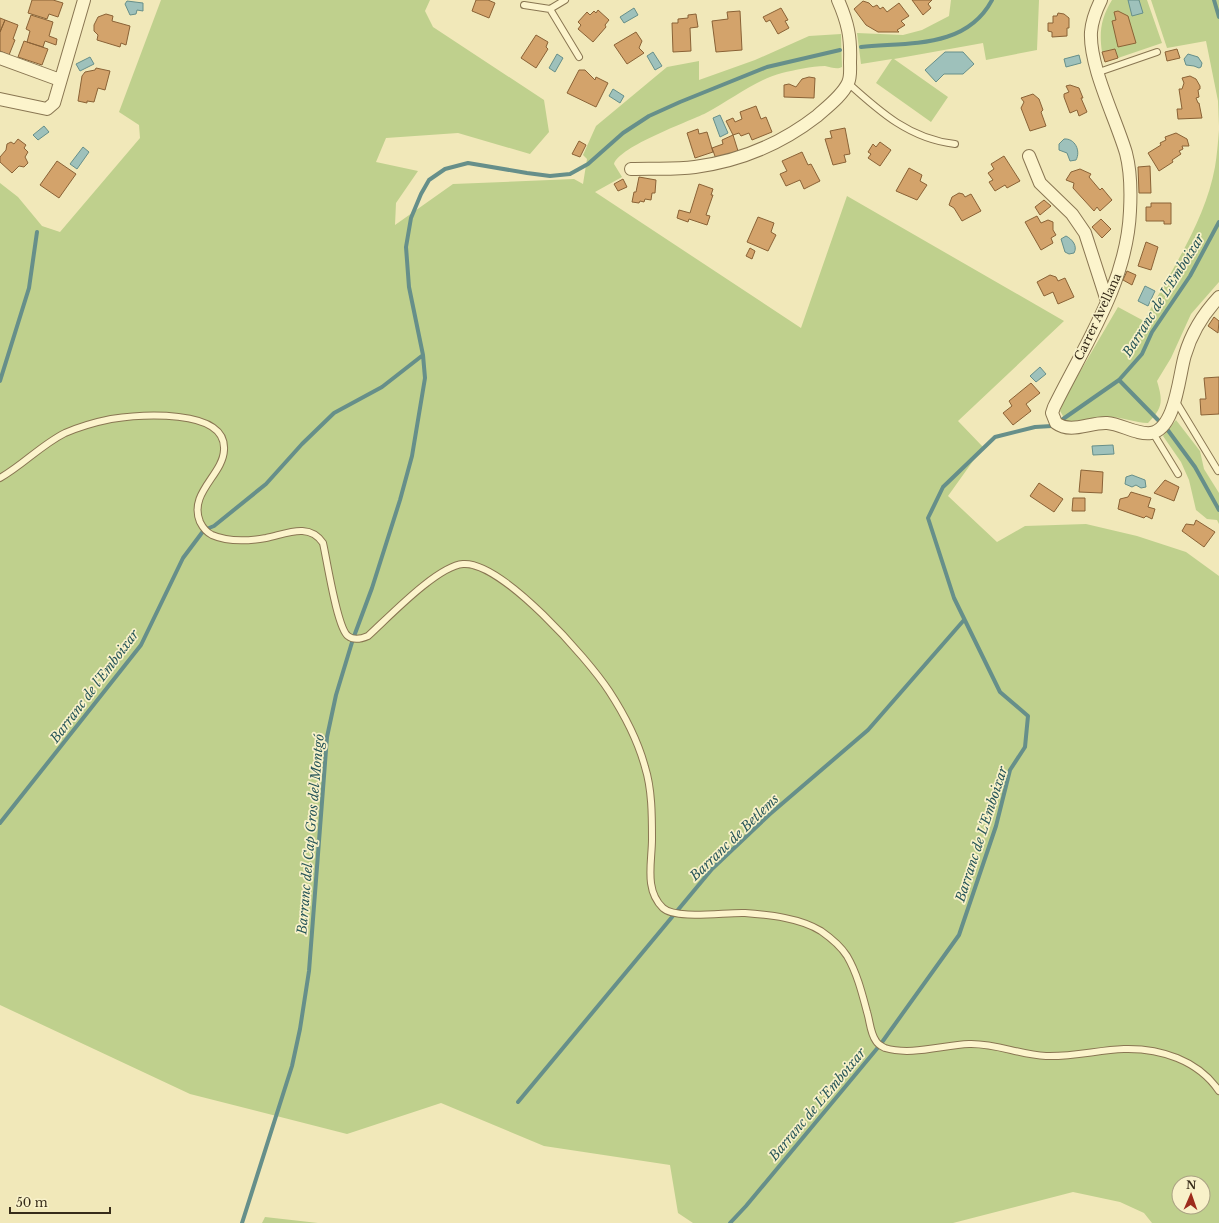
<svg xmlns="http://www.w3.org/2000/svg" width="1219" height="1223" viewBox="0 0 1219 1223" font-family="'Libre Baskerville',serif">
	<rect width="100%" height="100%" fill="#f1e8b9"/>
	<path fill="#bfd08d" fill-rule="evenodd" d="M161 0H430L425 11 433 27 544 100 549 132 530 154 458 133 386 138 376 162 418 171 396 203 395 225 453 184 574 179 583 184 587 159 583 155 596 126 667 67 699 61V80L755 60 809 36 841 34 842 67C837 70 831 67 825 66 811 66 795 70 782 73 755 80 731 100 706 113 688 122 620 146 614 164L622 177 595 192 801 328 847 196 1064 321 958 421 983 447 948 496 997 542 1025 526 1086 524 1137 536 1186 552 1219 576V1223H1152L1144 1213 1120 1202 1073 1192 953 1223H693L678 1213 670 1165 544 1146 441 1103 347 1134 190 1094 0 1005V183L18 197 42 226 60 232 140 138 139 125 119 112ZM1179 1183H1203V1207H1179Z
		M951 0H1039L1037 50 986 60 983 43 894 59 948 97 931 122 876 83 892 59 861 64 857 33 903 35 922 30 949 16Z
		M1112 0H1147L1162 43 1118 58 1115 49 1102 52C1099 32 1101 18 1112 0Z
		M1151 0H1219V126L1218 101 1206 41 1167 48Z
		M1219 130V282L1191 314 1171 358 1157 381C1163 401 1163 408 1148 423 1135 423 1123 417 1110 417 1095 416 1081 422 1066 421L1060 411 1064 399 1118 307 1144 321C1170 272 1205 222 1215 167 1217 155 1218 142 1219 130Z
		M1176 420 1200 451 1204 469 1219 493V524L1217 520 1207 519 1196 510 1189 480 1181 462 1163 436Z
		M265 1217 318 1223H262Z"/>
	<path fill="#9ec1bb" stroke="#668f8a" d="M1128 0H1139L1143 13 1132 16Z
		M127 1 143 3V11L137 10 136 14 130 15 125 4Z
		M634 8 638 15 624 23 620 17Z
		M653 52 662 66 655 70 647 56Z
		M945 52H963L974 64 963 74H944L936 82 925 70Z
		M557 54 563 58 555 72 549 68Z
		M1188 54 1198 57 1202 63 1201 67 1199 68 1194 66 1186 65 1184 59Z
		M1079 55 1081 63 1066 67 1064 59Z
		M90 57 94 64 80 71 76 64Z
		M613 89 624 96 620 103 609 96Z
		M720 115 728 133 720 137 713 118Z
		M44 126 49 132 38 140 33 135Z
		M1064 139C1075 138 1081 151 1076 160L1070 161 1067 153 1059 150V144Z
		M83 147 89 152 77 169 70 164Z
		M1066 236C1072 239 1078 246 1074 253L1069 254 1065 252 1061 239Z
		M1145 286 1155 291 1148 306 1138 301Z
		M1040 367 1046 374 1036 382 1030 376Z
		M1113 445 1114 454 1093 455 1092 446Z
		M1132 475 1145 480 1146 487 1141 488 1136 485 1132 487 1125 484 1126 477Z"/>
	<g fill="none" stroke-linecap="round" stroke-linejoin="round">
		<path stroke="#668f8a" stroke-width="4" d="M1214 0 1219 17
			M861 47C909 42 966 49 992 0
			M1119 380 1158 420
			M0 381 29 288 37 232
			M1063 419 1119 380 1142 354 1152 332 1190 276 1219 222
			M1167 429 1195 467 1219 510
			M0 823 141 645 183 558 204 530 214 526 266 484 302 444 334 413 382 387 423 355 409 287 406 247 411 218 421 194 429 180 445 169 468 163 527 173 550 176 570 174 588 164 623 133 649 116 680 102 767 67 840 50
			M518 1102 712 869 770 814 868 730 964 620
			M242 1223 292 1066 300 1029 309 971 327 737 336 695 353 639 372 588 400 500 412 456 425 378 423 355
			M730 1223 746 1206 880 1045 959 935 996 826 1010 770 1025 747 1028 716 1000 692 954 598 928 518 943 487 995 437 1035 427 1052 426"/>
	</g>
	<path fill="#d3a36b" stroke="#8a6236" d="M32 0H53L63 3 58 17 49 14 47 19 28 13Z
		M476 0H488L495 3 489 18 472 11Z
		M912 0H932L928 4 931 8 923 15Z
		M863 1 869 3 873 7 877 5 880 9 883 7 887 12 899 3 909 16 901 21 905 25 897 30 899 32H878L866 25 854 9Z
		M781 8 788 20 785 21 789 28 778 34 770 20 766 22 763 17Z
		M598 10 609 20 605 25 606 27 593 42 578 29 581 25 578 22 587 12 590 15 594 11 596 13Z
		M740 11 742 50 716 52 712 21 728 19 727 12Z
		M1118 11 1128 16 1136 43 1118 47 1112 21 1116 20 1114 12Z
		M1058 13 1064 14 1069 18V28H1067V36L1052 37V32L1048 31V23H1053V16H1057Z
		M106 14 113 16 112 21 130 26 126 45 121 43 120 47 97 40 98 35 94 31V25L98 17Z
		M696 14 698 27 690 28 691 51 673 52 672 23H678V19L688 18V15Z
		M31 15 53 22 49 36 57 39 56 45 45 41 43 47 27 42 30 31 26 29Z
		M0 18 5 20 0 32Z
		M5 20 18 25 13 39 15 40 9 55 0 51V32Z
		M636 32 642 41 639 48 644 53 627 64 614 45Z
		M536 35 548 42 546 47 548 49 536 68 521 58Z
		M24 41 48 49 42 65 18 57Z
		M1115 49 1118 58 1105 62 1102 52Z
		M1177 49 1180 58 1167 61 1165 52Z
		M96 68 110 71 105 90 98 88 94 102 87 101V103L78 101 82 76 85 72 95 70Z
		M579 70H585L595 80 596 77 608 83 596 107 567 93Z
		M1190 76 1196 79 1200 86V89L1198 90 1199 97 1196 98 1198 103H1199L1202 118 1178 119 1177 109H1182L1179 89H1182L1184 83 1182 78Z
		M809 77 815 78 814 98 784 97V85L789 84 796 87 802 79Z
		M1070 85 1079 88 1083 98H1081L1087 112 1079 116 1077 110 1070 113 1064 97V94L1069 92 1066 86Z
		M1033 94 1039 99 1043 110 1041 112 1046 126 1030 131 1021 108 1024 102 1021 98Z
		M756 106 761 119 766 117 772 132 752 140 749 133 741 136 739 133 733 135 726 121 733 118 735 122 742 119 740 112Z
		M845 128 850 154 844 155 846 162 833 165 825 139 832 138 830 131Z
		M698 129 699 134 707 132 713 152 695 158 687 133Z
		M1176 133 1187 139 1189 146H1182L1183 149 1179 151 1181 154 1172 160 1173 162 1159 171 1148 153 1161 145 1160 143 1166 140 1165 137Z
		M733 135 738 151 716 159 712 148 723 144 722 140Z
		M18 139 26 145 24 148 28 152 25 157 28 163 24 167 19 166 12 173 0 162V157L6 150 7 144 11 142 14 144Z
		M579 141 586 145 580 157 572 154Z
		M880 142 891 150 880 166 868 158 871 154 868 152 873 144 876 147Z
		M802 152 808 165 811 164 820 181 804 189 800 180 786 186 780 174 787 171 782 161Z
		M1004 156 1020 181 1007 188 1005 185 995 191 989 182 993 180 988 173 994 169 991 164Z
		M57 161 76 174 59 198 40 185Z
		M1150 166 1151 193H1139L1138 167Z
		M909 168 922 175 920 181 927 185 917 200 896 191Z
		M1080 169 1091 174 1089 177 1100 190 1102 188 1112 200 1100 211 1097 207 1094 211 1073 188 1074 183 1066 180 1071 172Z
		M639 177 656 180 655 193H652L651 200 645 199 644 202 640 201 639 203 632 202 634 192H636Z
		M623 179 627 187 618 191 614 184Z
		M699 184 713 189 711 195H713L706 215 710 216 707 225 689 219 688 222 677 218 679 210 690 213Z
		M959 193 963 194 965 197 971 194 981 211 962 221 954 208 949 205 952 197Z
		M1044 200 1051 206 1040 215 1035 207Z
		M1151 203H1171V224H1164V221H1146V207H1151Z
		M1037 216 1041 223 1048 220 1053 222V230L1056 235 1051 238 1053 243 1041 250 1025 222Z
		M758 217 774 223 771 232 776 235 768 251 747 242Z
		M1101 219 1111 229 1102 238 1092 227Z
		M1146 242 1158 247 1151 270 1138 266Z
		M750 248 755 251 752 259 746 256Z
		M1127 271 1136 275 1132 285 1123 280Z
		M1050 275 1056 277 1058 281 1065 278 1074 297 1058 304 1053 292 1044 296 1037 282Z
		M1214 317 1219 321 1218 333 1208 326Z
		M1219 377V414L1201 415 1200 399H1206L1204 378Z
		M1031 383 1040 393 1026 404 1031 411 1013 425 1003 413 1012 406 1009 401Z
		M1081 470 1103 472 1102 493 1079 492Z
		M1165 480 1179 487 1174 501 1154 493Z
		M1039 483 1063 499 1054 512 1030 496Z
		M1131 492 1151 498 1148 507 1155 509 1152 519 1146 516 1144 518 1118 509 1120 499 1128 497Z
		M1073 498H1085V511H1072Z
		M1196 520 1215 532 1204 547 1182 531 1186 524 1194 525Z"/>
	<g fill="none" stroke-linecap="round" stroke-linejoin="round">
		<defs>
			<path id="service" d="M524 5 550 9 579 57
				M550 9 565 0
				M1099 72 1157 52
				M848 83C880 112 910 139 955 144
				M1175 400 1218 471
				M1153 433 1178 474
				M0 478C23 465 41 445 65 433 79 427 96 422 111 419 137 415 227 407 224 450 223 475 188 493 200 522 203 528 206 532 212 535 228 542 249 541 266 538 286 534 309 522 323 543 327 560 337 628 348 636 354 641 361 639 368 636 388 618 437 566 463 564 502 561 588 659 609 691 624 714 638 741 645 767 652 789 652 816 652 839 652 862 644 890 663 908 676 920 726 912 745 913 770 915 800 918 821 931 831 938 840 945 847 956 857 973 862 993 867 1012 870 1021 870 1033 876 1041 878 1045 881 1046 885 1048 911 1056 943 1045 969 1044 996 1043 1020 1055 1046 1056 1073 1057 1098 1050 1124 1049 1160 1048 1198 1060 1219 1091"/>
			<path id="minor" d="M1101 0C1096 10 1092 20 1091 32 1089 66 1116 119 1126 153 1131 172 1131 192 1130 211 1127 283 1085 344 1054 407L1052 413 1056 423C1071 434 1090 422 1107 423 1121 424 1137 435 1151 433 1176 429 1179 374 1185 355 1191 334 1204 313 1219 297
				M0 58 60 80
				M0 99 47 109 54 103 84 0
				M1029 156 1040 183 1072 214 1085 233 1107 301
				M631 169C652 168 674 170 695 167 740 161 781 144 817 116 827 107 842 96 848 83 851 77 850 68 850 62 851 37 848 23 838 0"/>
		</defs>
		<use href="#service" stroke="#897652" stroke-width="8"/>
		<use href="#minor" stroke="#897652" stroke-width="14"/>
		<use href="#service" stroke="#fcf4cc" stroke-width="6"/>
		<use href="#minor" stroke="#fcf4cc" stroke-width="12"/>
	</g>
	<g text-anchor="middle" stroke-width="3.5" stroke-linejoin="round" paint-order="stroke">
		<g font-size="12" fill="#362b19" stroke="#f8f1c9">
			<text transform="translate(1098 317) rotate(-65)" y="4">Carrer Avellana</text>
		</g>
		<g font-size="13" font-style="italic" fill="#275558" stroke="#f8f1c9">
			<text transform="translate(1163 295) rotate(-58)" y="5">Barranc de L'Emboixar</text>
			<text transform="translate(94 686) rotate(-53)" y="5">Barranc de l'Emboixar</text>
			<text transform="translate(310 834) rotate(-85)" y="5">Barranc del Cap Gros del Montgó</text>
			<text transform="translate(981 834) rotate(-72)" y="5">Barranc de L'Emboixar</text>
			<text transform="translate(734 837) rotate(-44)" y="5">Barranc de Betlems</text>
			<text transform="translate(817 1104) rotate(-50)" y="5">Barranc de L'Emboixar</text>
		</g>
	</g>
	<g transform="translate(1191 1195) rotate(2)"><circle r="19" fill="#f8f1c9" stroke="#aaa283"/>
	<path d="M0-3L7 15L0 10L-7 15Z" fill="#9d2c1d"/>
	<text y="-6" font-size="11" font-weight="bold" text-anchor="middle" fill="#362b19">N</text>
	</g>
	<path d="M10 1207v6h100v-6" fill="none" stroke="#362b19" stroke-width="2"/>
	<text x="16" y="1207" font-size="12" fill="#362b19" stroke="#f8f1c9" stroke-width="3" paint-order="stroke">50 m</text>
</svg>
